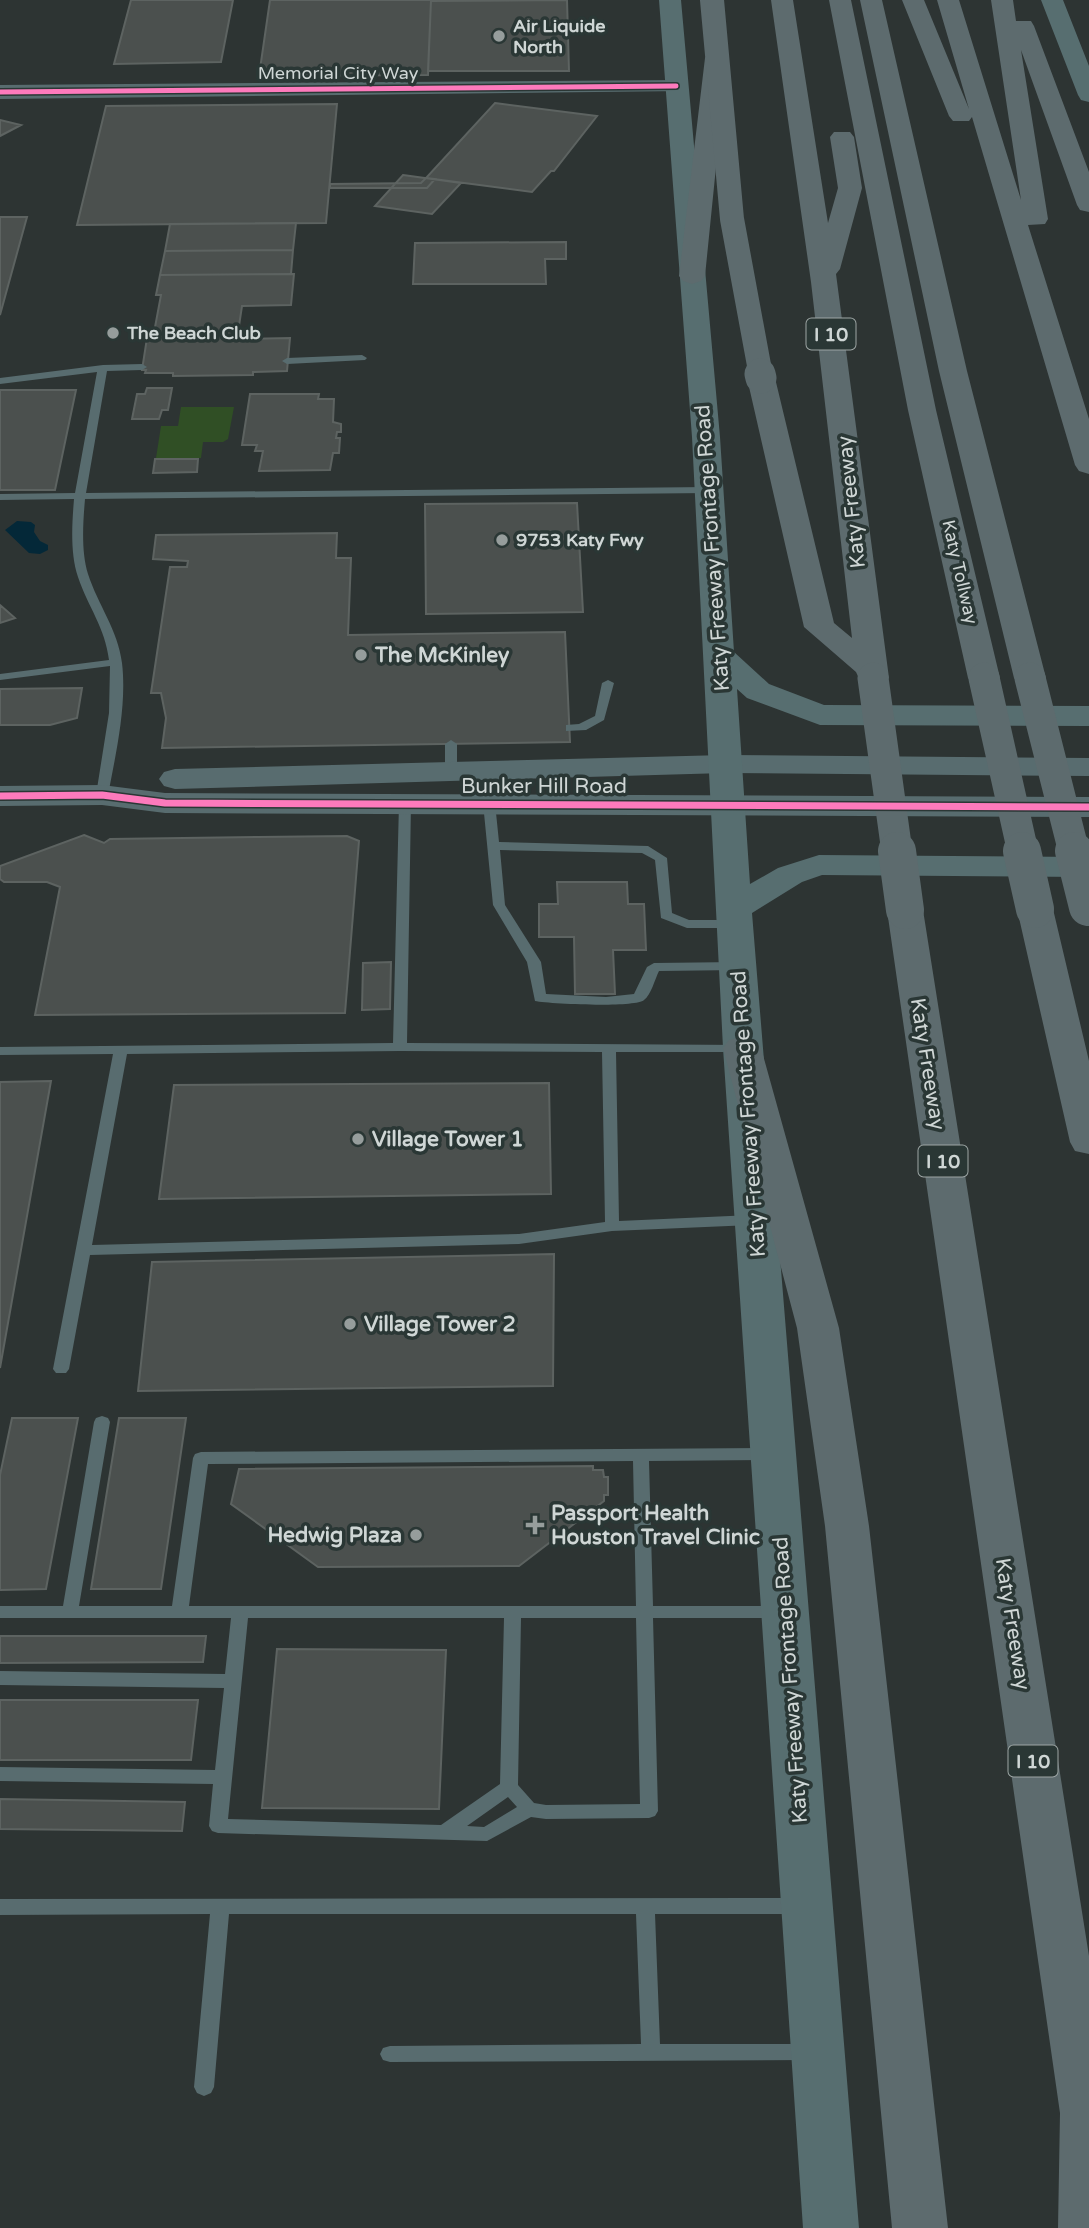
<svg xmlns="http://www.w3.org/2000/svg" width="1089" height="2228" viewBox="0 0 1089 2228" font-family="'Varela Round',sans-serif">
	<rect width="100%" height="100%" fill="#2d3433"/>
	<path fill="#304f25" d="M181 407H234L228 439 223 442H203L201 458H156L161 426H178Z"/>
	<path fill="#042838" d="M17 521 31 522 35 525 34 532 40 541 48 545V550L40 554 29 553 5 530Z"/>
	<path fill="#4b504e" stroke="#5d6361" stroke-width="2" d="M131 0H233L221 62 114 64Z
		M270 0H431L428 75 259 76Z
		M567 0 569 71H428L431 1Z
		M495 103 597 116 554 171H551L532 192 426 178Z
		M337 104 326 223 77 225 106 106Z
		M0 120 21 125 0 136Z
		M403 175 461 183 432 214 375 206Z
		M426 178 435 179 427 188H330V184L421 183Z
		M0 217H27L0 315Z
		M296 223 293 250 165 251 170 224Z
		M566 242V259H545L546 284H413L415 243Z
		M293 250 291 274 160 275 165 251Z
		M294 274 291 305 242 306 237 339 290 338 287 371 253 372V375L173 376V373H145L146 370H142L147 338H153L161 295H156L160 275Z
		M147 388H172L168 410H162L159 419H132L137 394H145Z
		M0 390H76L55 490H0Z
		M250 394H319L318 399H334L333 422 341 424V432H337L336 438H340L339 453H333L330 470 259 471 263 451H255L257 445H242Z
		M155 459H198L197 472 153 473Z
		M577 503 583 612 426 614 425 504Z
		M337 533 336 558H351L348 635 565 632 570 742 162 748 166 718 161 693H151L170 567H187L188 561 153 559 156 535Z
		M0 605 15 618 0 623Z
		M82 688 77 718 50 725H0V689Z
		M84 835 104 843 110 839 258 837 347 836 359 841 345 1013 35 1015 60 887 47 882H4L0 879V866Z
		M557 882H627L628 904H644L646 950H613L615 994H575L574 937H539V904H558Z
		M391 962 390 1009 362 1010 363 963Z
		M51 1081 0 1368V1082Z
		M549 1083 551 1194 159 1199 174 1085Z
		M554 1254 553 1386 138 1391 152 1262Z
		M12 1418H78L46 1589 0 1590V1475Z
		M119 1418H186L161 1589H91Z
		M593 1466V1470H603L604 1477H608V1495H604V1501L519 1566 318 1567 231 1504 239 1469Z
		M0 1636H206L203 1662 0 1663Z
		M277 1649 446 1650 439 1809 262 1808Z
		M0 1700H198L191 1760H0Z
		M0 1799 185 1802 182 1831 0 1829Z"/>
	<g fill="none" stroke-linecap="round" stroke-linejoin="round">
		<path fill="#586c6f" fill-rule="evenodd" d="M362 355 367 358 365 360 287 364 282 361 287 358Z
			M103 365 142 364 147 367 142 370 107 371 86 493 709 487 714 490 709 493 85 499C83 523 81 551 88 574 98 605 118 630 122 663 127 705 116 753 108 795L102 799 96 795 109 713 110 666 0 680V674L109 660C105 627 88 607 78 577 70 553 72 524 74 499L0 500V494L75 493 97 372 0 384V378Z
			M608 680 614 683 604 720 586 730 566 731V725L579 724 595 716 602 683Z
			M451 740 457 744V773L451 777 445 773V744Z
			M405 799 411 803 407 1043 746 1045 748 1048 741 1052H616L619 1221 752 1215 759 1220 752 1225 612 1231 519 1244 90 1255 69 1369 66 1373H56L53 1369 113 1054 0 1055V1047L393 1043 399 803ZM400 1051 602 1052 605 1222 519 1234 92 1245 127 1054Z
			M489 799 495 803 499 842 648 846 667 858 672 913 689 920H733L739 924 733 928H687L661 918 655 860 642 853 500 850 505 905 541 962 546 994 606 997 634 994 647 967 654 963 738 962 745 966 738 970 659 971C655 979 651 995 644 1000 635 1008 550 1004 535 1001L527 962 493 905 483 803Z
			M102 1416 108 1418 110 1422 79 1606H172L193 1458 195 1454 201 1452 768 1448 774 1450 776 1454 774 1458 768 1460 649 1461 653 1606H780L786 1608 788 1612 786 1616 780 1618H653L658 1811 655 1816 649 1818 546 1819 531 1817 487 1841 218 1833 212 1831 209 1826 213 1784 0 1781V1767L215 1770 224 1688 0 1685V1671L225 1674 231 1618H0V1606H63L94 1422 96 1418ZM633 1461 636 1606H189L208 1464ZM248 1618H504L500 1784 441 1825 228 1819ZM521 1618H636L640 1804 546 1805 534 1803 518 1785ZM508 1797 517 1807 484 1827 467 1826Z
			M799 1898 806 1901 808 1906 806 1911 799 1914H655L660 2044H809L816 2046 819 2052 816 2058 809 2060 390 2062 383 2060 380 2054 383 2048 390 2046 641 2044 636 1914H229L214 2087 211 2093 204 2096 197 2093 194 2087 210 1914 0 1915V1899Z"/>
		<path fill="#586c6f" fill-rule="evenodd" d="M676 80 684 81 687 86 684 91 0 99V85Z
			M725 755 1089 758V776L725 773 175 789 164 786 159 779 164 772 175 769Z
			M102 785 165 793 1089 797V817L165 813 102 805 0 806V786Z"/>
		<path fill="#576e70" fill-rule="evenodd" d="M659 0H681L720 437 734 652 769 684 824 705 1089 706V726L820 725 747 698 737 689 750 884 778 868 819 855 1089 857V877L822 875 802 882 752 913 859 2228H803L723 1048 692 437Z
			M1041 0H1063L1089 66V102L1081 100 1078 95Z"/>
		<path fill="#5d6b6e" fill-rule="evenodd" d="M771 0H793L828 223 838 188 830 137 834 132H850L854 137 862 188 840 269 836 274 889 678 884 685 873 688 862 685 856 672 804 627 747 378 751 372 761 370 771 372 775 378 834 623 852 638 811 282Z
			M829 0H851L936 410 1000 678 995 685 984 688 973 685 968 678 908 410Z
			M860 0H882L967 371 1046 678 1041 685 1030 688 1019 685 1014 678 939 371Z
			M902 0H924L969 109 937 0H959L1021 200 991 0H1013L1016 21H1031L1034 26 1089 172V212L1080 210 1077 205 1021 50 1048 219 1045 224 1028 225 1089 419V474L1079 471 1075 465 972 117 969 121H953L949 116Z
			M716 51 724 53 727 58 705 276 701 281 692 284 683 281 679 276 705 58 708 53Z
			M1035 898 1047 902 1053 909 1089 1061V1154L1075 1151 1070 1142 1017 909 1023 902Z
			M905 899 917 903 923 910 1089 1956V2228H1058L1060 2113 887 910 893 903Z
			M742 1037 755 1040 761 1048 839 1328 869 1526 948 2228H892L825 1526 797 1328 723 1048 729 1040Z"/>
		<path stroke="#5d6b6e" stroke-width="24" d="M712 0 732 219 761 376"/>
		<path stroke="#5d6b6e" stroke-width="31" d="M760 374 761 378
			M873 678 897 852
			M984 678 1023 852
			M1030 678 1074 852"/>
		<path stroke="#5d6b6e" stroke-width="38" d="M897 851 905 910
			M1022 851 1035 909
			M1074 851 1088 907"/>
		<defs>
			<path id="cycleway-far1" d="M0 92 676 86"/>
			<path id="cycleway" d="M0 796 102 795 165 803 1089 807"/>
		</defs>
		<use href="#cycleway-far1" stroke="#2a3735" stroke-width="8"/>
		<use href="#cycleway" stroke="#2a3735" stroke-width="10"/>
		<use href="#cycleway-far1" stroke="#fd7abc" stroke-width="5"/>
		<use href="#cycleway" stroke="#fd7abc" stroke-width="7"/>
	</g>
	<g fill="#969d9c" stroke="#2a3735" stroke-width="2.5">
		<circle cx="499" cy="36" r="7"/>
		<circle cx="113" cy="333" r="7"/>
		<circle cx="502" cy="540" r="7"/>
		<circle cx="361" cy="655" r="7"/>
		<circle cx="358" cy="1139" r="7"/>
		<circle cx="350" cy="1324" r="7"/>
		<path d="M531.5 1514.5h7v7h7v7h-7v7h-7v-7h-7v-7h7z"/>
		<circle cx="416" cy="1535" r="7"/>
	</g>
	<g text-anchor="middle" stroke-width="7" stroke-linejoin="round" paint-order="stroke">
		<g font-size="18" font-weight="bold" fill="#cfd6d5" stroke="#2a3735" text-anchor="start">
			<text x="513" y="32">Air Liquide<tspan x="513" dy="21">North</tspan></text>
			<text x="127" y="339">The Beach Club</text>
			<text x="516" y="546">9753 Katy Fwy</text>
		</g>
		<g font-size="18" fill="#cfd6d5" stroke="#2a3735">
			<text x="338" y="79">Memorial City Way</text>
			<text transform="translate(960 572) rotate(77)" y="6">Katy Tollway</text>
		</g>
		<g fill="#2a3735" stroke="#9ea6a5" stroke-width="2">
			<rect x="806.5" y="318.5" width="49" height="31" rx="5"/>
			<rect x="918.5" y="1145.5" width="49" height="31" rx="5"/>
			<rect x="1008.5" y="1745.5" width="49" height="31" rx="5"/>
		</g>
		<g font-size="19" font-weight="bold" fill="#cfd6d5">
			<text x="831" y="341">I 10</text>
			<text x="943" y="1168">I 10</text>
			<text x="1033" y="1768">I 10</text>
		</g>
		<g font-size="21" fill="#cfd6d5" stroke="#2a3735">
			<text transform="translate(851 502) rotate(-96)" y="7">Katy Freeway</text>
			<text transform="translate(712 548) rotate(-94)" y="7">Katy Freeway Frontage Road</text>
			<text x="544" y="793">Bunker Hill Road</text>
			<text transform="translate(928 1064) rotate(81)" y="7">Katy Freeway</text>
			<text transform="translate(748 1114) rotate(-94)" y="7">Katy Freeway Frontage Road</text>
			<text transform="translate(1013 1624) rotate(81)" y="7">Katy Freeway</text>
			<text transform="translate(790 1680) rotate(-94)" y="7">Katy Freeway Frontage Road</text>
		</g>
		<g font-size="21" font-weight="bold" fill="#cfd6d5" stroke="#2a3735" text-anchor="start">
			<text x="375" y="662">The McKinley</text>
			<text x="372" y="1146">Village Tower 1</text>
			<text x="364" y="1331">Village Tower 2</text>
			<text x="551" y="1520">Passport Health<tspan x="551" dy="24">Houston Travel Clinic</tspan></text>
			<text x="402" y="1542" text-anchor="end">Hedwig Plaza</text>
		</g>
	</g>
</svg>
